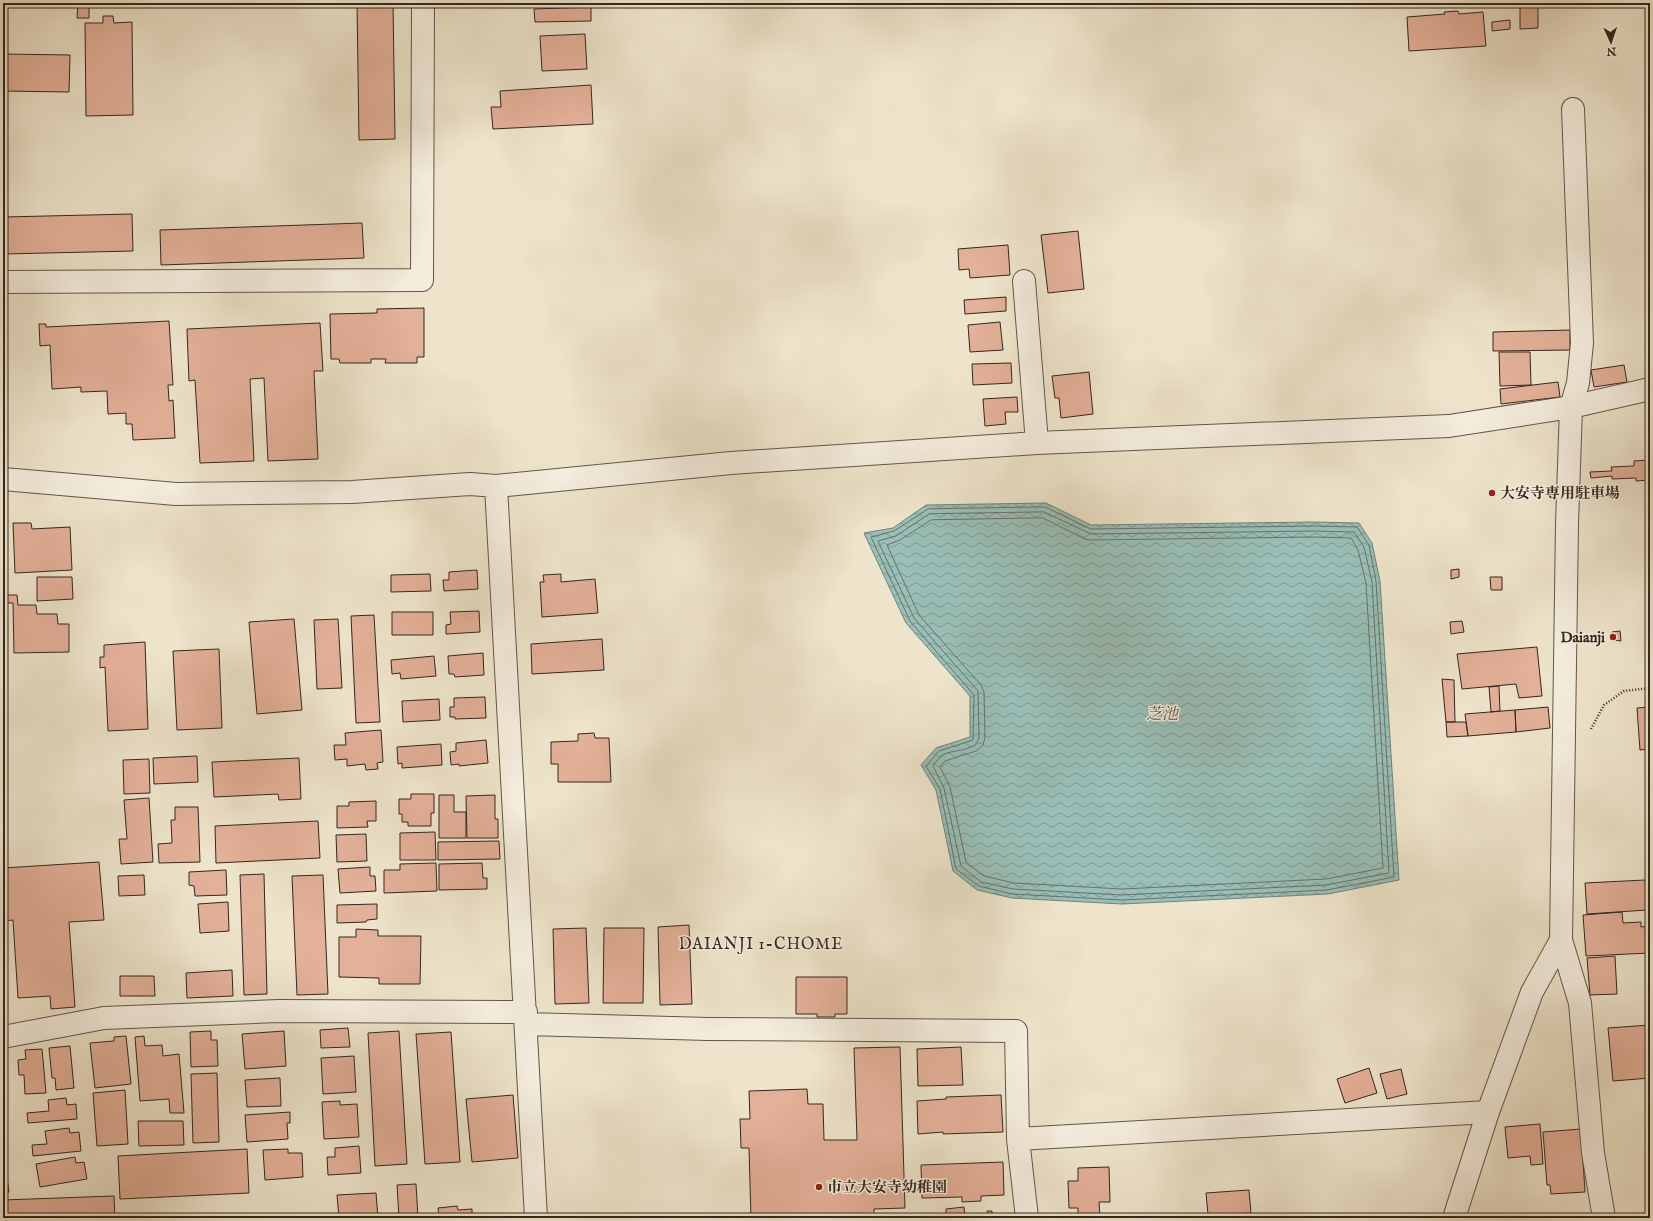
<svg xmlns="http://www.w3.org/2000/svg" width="1653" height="1221" viewBox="0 0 1653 1221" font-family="'IM FELL English','Noto Serif JP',serif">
	<defs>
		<pattern id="water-waves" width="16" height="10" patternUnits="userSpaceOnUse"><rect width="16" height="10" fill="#99bfb7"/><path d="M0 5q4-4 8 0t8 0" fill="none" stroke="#7e9b94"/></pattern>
	</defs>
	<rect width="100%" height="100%" fill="#eee4cb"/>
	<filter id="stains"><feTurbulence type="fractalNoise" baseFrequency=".005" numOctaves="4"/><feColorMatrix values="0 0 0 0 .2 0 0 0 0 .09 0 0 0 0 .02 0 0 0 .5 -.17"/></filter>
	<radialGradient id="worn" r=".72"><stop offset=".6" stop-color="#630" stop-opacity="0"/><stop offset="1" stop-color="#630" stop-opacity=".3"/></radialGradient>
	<path fill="url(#water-waves)" stroke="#71827a" d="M1046 503 1091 525 1313 522 1359 523 1372 543 1380 581 1399 880 1328 894 1122 904 1012 898 977 890 953 871 936 790 921 765 936 748 970 737V696L906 623 864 533 893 528 926 505Z"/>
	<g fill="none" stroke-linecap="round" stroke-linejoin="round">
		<path stroke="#66726b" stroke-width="1" d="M1045 507 1091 529 1313 526 1357 527 1369 545 1376 581 1394 877 1327 890 1122 900 1012 894 979 886 956 869 940 789 926 766 939 751 973 740 974 695 910 621 871 537 894 531 928 509Z
			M1044 512 1091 534 1313 531 1354 532 1364 547 1372 582 1389 873 1326 885 1122 895 1013 889 981 882 961 866 944 788 933 766C935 763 938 759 941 756 952 748 977 753 979 737L978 691 914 618 878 541 896 536 929 514Z
			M1043 518 1085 539 1091 540 1313 537 1351 538 1358 550 1366 583 1383 868 1326 879 1122 889 1014 883 984 876 966 862 950 787 940 767 945 761 976 751 983 745 985 737 984 692 981 685 919 615 887 545 900 540 931 520Z"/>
	</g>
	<path fill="#e3b099" stroke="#34261f" d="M78 3H89V18H77Z
		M357 3H393L395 139 359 140Z
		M1520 4H1538V28L1520 29Z
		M591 7V21L535 22 534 9Z
		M1458 11 1459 14 1483 12 1486 46 1409 51 1407 17 1445 14 1444 12Z
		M103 16H113L114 23 132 22 133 115 86 116 85 23H103Z
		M1510 20V29L1492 31V22Z
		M585 34 587 69 542 71 540 36Z
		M3 54 70 55 69 92 3 91Z
		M591 85 593 124 493 129 491 107H501L500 91Z
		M132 214 133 251 3 254V217Z
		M362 223 364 258 161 265 160 230Z
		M1078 231 1084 289 1048 293 1041 235Z
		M1008 245 1010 275 970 278 969 269 959 270 958 249Z
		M1006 297V311L965 314 964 300Z
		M424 308V357H417V363H385L386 359H371V363H340L339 359H331L330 314 377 313V309Z
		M169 321 173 385H168L169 401 173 400 175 438 133 440 132 424H126V413L108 414 107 391 81 392V387L52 389 50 345 40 346 39 324H46V327Z
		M1000 322 1003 350 970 352 968 325Z
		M320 323 323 371H314L318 459 268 461 264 378 250 379 254 461 200 463 195 380 189 381 187 329Z
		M1570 330V350L1493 351V332Z
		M1499 352H1530L1531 385 1500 386Z
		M1011 363 1012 383 973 385 972 364Z
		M1624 365 1627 382 1594 387 1591 370Z
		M1089 372 1093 414 1061 418 1059 398H1055L1052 376Z
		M1558 382 1560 397 1501 404 1500 389Z
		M1017 397 1018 412H1005L1006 424 985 426 983 399Z
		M1650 460V480L1636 481V478L1612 479V476L1591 478 1590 472 1612 471 1611 467 1634 466V461Z
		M13 523H31L32 529 70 527 72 570 15 573Z
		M1459 569V577L1451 579V570Z
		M477 570 478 589 444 591 443 580H449V572Z
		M430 574 431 591 391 592V575Z
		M561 574V582L595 579 598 613 542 617 540 582H544L543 575Z
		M37 577H72L73 599 37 601Z
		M1490 577H1502V590H1491Z
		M3 582V595H17L18 605H36L37 614H57L58 624H69V652L14 653 13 603H5V610H3Z
		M479 611 480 632 446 634V625L451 624 450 612Z
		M392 612H433V635H392Z
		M374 615 380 722 356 723 351 616Z
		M294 619 302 710 257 714 249 622Z
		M338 619 342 688 317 689 314 620Z
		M1462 621 1464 632 1451 634 1450 622Z
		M1620 631 1621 641 1612 640V632Z
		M602 639 604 670 532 674 531 644Z
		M145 642 148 729 108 731 105 667 100 668V657H104V645Z
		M1537 647 1542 696 1519 698 1516 684 1462 689 1457 654Z
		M219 649 222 728 177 730 173 651Z
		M483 653 484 675 455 677 454 674H449L448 656Z
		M434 656 436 676 401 679 400 673 392 674 391 660Z
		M1442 679 1454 680 1455 722H1446Z
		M1499 686 1500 711 1491 712 1489 687Z
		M485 697 486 718 455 719V717H450V707H454V698Z
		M439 699 440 720 403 722 402 701Z
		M1548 707 1550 728 1516 732 1515 710Z
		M1650 707V749L1640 750 1637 708Z
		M1515 710 1516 732 1468 736 1465 714Z
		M1446 722H1466L1468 736 1447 737Z
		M381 730 383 762 377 763 378 769 366 770 365 764 347 766V759L335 760 334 745H346L345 733Z
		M594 733 595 738H609L611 782H558V764H551V742L578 741V734Z
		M486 740 488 763 459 766V764L451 765 450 752 456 751V743Z
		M441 744 442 765 402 768V763L398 764 397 747Z
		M197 756 198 782 154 784 153 758Z
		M299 758 301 799 279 800 278 794 214 797 212 762Z
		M149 759 150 793 124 794 123 760Z
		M411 794H434V813H431V826H408V822H402V814H399V799H411Z
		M439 795H454V812H466V838H439Z
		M495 795V819H498V838H467L466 796Z
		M149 798 153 862 121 864 119 839H127L124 800Z
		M376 801V821H367L368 827 337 828V806H349V802Z
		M175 807H198L200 862 159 863 158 844 172 843 171 820H175Z
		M318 821 320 858 216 863 215 826Z
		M435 832 436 860H400V833Z
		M366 834 367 861 337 862 336 835Z
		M499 841 500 859 438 860V842Z
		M99 862 104 920 69 922 75 1007 51 1009 50 996 18 998 13 920 3 921V868Z
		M436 863 437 891 384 893V870H400V864Z
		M482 863 483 878H487V889L439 890V864Z
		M370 867V876H375L376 891 340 893 338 869Z
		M226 870 227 895 195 896 194 886 189 885V872Z
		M264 874 267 994 244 995 240 875Z
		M144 875 145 895 119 896 118 876Z
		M323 875 328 994 297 995 292 876Z
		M1645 880 1647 910 1587 914 1585 883Z
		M228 902 229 931 200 933 198 904Z
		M377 904V919L367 920 366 922 337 923V905Z
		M1622 912 1623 923 1641 922V927L1650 926V953L1586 956 1583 915Z
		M689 925 692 1004 660 1005 658 927Z
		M586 928 589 1003 555 1004 553 929Z
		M604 928H644L643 1003H603Z
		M356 929 378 930V936H421L420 984H379V978L339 977V937H356Z
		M1615 956 1617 994 1590 995 1587 958Z
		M232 970 233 996 187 998 186 973Z
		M120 976H154L155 996H120Z
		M796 977H847V1014H835V1017H817V1014H796Z
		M1650 1025V1078L1613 1081 1608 1028Z
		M348 1028 350 1047 321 1048 320 1030Z
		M211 1031V1040H217L218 1066 191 1067 190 1032Z
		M284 1031 286 1066 245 1069 242 1034Z
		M399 1031 407 1164 375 1166 368 1033Z
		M451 1032 460 1162 425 1164 416 1034Z
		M126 1036 131 1084 95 1088 90 1043 114 1041V1037Z
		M144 1036 145 1046 162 1045 163 1056 179 1054 184 1113H170L169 1099 140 1101 135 1037Z
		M70 1046 74 1088 56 1090 55 1078H52L49 1048Z
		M900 1047 905 1208 874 1209V1218H751L749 1148H741L740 1119H750L749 1091 807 1089 808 1104H823L824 1140H857L854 1048Z
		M961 1047 963 1085 918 1086 917 1049Z
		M42 1049 46 1093 25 1094 24 1075H19L18 1060 26 1059 25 1050Z
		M354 1056 356 1092 323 1094 321 1058Z
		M1369 1068 1377 1093 1345 1103 1337 1079Z
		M1401 1069 1407 1094 1387 1099 1380 1074Z
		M217 1073 219 1142 193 1143 191 1074Z
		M280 1078 281 1106 247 1107 245 1080Z
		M125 1090 128 1144 97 1146 93 1093Z
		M513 1095 518 1158 472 1162 466 1099Z
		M1001 1095 1003 1132 943 1134V1132L918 1134 917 1101 946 1099V1097Z
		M66 1098 67 1105 76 1104 77 1119 28 1123 27 1113 49 1111 48 1100Z
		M340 1101V1105L357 1104 359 1137 324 1139 322 1102Z
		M290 1112V1123H287L288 1139 247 1142 245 1115Z
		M138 1121H183L184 1145 139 1146Z
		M1540 1124 1543 1164 1531 1165 1530 1156 1508 1158 1505 1127Z
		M69 1128 70 1133 79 1132 81 1151 33 1156 32 1145 47 1144 45 1131Z
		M1581 1129 1585 1192 1551 1194 1550 1185H1547L1543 1132Z
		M359 1146 361 1173 328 1175 327 1157H335V1148Z
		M247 1149 249 1193 120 1199 118 1156Z
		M288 1149V1153H302L303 1177 265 1180 263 1150Z
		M75 1157 76 1163 84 1162 87 1179 40 1187 36 1164Z
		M1003 1162 1004 1195 981 1196V1201L962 1202V1197L922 1198 921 1165Z
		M1109 1167 1110 1202H1099L1100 1218H1078V1208H1069L1068 1181H1078V1168Z
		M3 1178H7L9 1192 3 1193Z
		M416 1184 418 1218H399L397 1185Z
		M1249 1190 1251 1213 1208 1215 1206 1193Z
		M376 1193 378 1218H339L337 1195Z
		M114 1196 115 1218H3V1200Z
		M457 1206 458 1210 472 1209V1218H439L438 1208Z
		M964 1207 965 1218H944H946V1209Z
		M987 1211H992V1214H1004V1218H978L988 1217Z
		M1432 1216V1218H1401Z"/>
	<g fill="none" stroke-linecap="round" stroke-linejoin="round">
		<defs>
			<path id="minor" d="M1024 281 1037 443
				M3 282 422 280 423 3
				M3 479 176 494 352 492 470 484 496 486 731 463 1037 443 1449 426 1571 407 1650 389
				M496 486 536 1218
				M1561 940 1580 1003 1593 1153 1604 1218
				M527 1024 708 1029 1016 1031 1018 1139 1488 1112
				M3 1037 104 1018 278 1011 526 1012
				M1018 1139 1027 1218
				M1454 1218 1488 1112 1532 992 1561 940 1567 525 1571 407 1578 383 1582 343 1573 109"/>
		</defs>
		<use href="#minor" stroke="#62564a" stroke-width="24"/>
		<path stroke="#34261f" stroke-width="2.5" stroke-dasharray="1 2" stroke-linecap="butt" d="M1646 416 1650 491
			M1591 729 1604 705 1624 691 1650 688"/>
		<use href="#minor" stroke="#f4eddd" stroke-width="22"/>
	</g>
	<g fill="#8f2418" stroke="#f4eddd" stroke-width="1.5">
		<circle cx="1492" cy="493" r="4"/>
		<circle cx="1613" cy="637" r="4"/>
		<circle cx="819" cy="1187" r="4"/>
	</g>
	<g text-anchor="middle" stroke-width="3" stroke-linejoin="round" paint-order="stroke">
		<g font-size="15" font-weight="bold" fill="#34261f" stroke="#f4eddd" text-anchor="start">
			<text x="1500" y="498">大安寺専用駐車場</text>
			<text x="1605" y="642" text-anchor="end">Daianji</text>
			<text x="827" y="1192">市立大安寺幼稚園</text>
		</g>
		<g font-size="16" font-style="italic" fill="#52544d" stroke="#f4eddd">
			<text x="1162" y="719">芝池</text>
		</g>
		<g font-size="16" letter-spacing="1" fill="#34261f" stroke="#f4eddd">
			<text x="761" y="949">DAIANJI 1-CHOME</text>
		</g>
	</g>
	<rect width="1653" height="1221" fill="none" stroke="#eee4cb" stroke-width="16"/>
	<rect x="4" y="4" width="1645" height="1213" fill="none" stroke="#34261f" stroke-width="2"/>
	<rect x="8" y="8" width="1637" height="1205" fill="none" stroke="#34261f"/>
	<g transform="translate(1611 42) rotate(177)" stroke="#f4eddd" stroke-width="3" paint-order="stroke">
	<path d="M0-3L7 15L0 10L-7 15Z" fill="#34261f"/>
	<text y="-6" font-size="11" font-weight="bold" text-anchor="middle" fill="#34261f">N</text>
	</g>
	<rect width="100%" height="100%" filter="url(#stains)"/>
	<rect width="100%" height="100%" fill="url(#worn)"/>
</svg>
